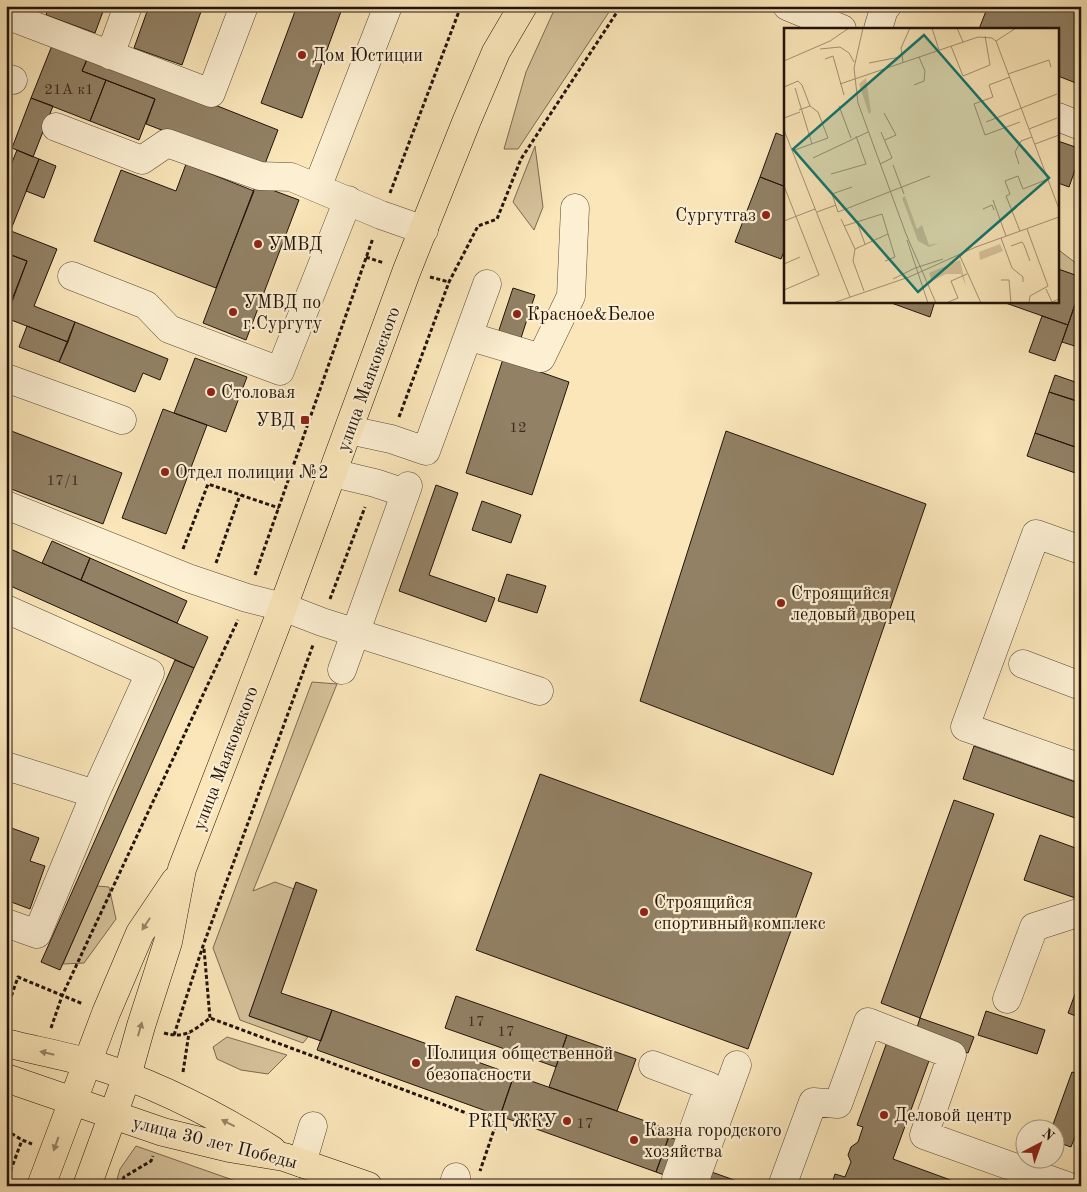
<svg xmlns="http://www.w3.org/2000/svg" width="1087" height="1192" viewBox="0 0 1087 1192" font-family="'Old Standard TT',serif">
	<rect width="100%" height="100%" fill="#fae6b9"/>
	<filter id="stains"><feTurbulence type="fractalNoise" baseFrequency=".004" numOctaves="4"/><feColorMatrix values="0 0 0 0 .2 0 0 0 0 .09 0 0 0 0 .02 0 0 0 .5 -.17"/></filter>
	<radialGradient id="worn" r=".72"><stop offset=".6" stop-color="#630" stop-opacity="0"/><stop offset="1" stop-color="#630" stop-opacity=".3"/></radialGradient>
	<path fill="#d5c29b" stroke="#7b6a52" d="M556 6H613L518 149H504L526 72Z
		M535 146 543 207 534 230 513 202Z
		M1058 246 1060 251 1081 267 1079 277 1058 269Z
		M312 682 337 684 253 891 275 882 294 889 249 1016 308 1037 303 1043 240 1020 213 948Z
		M97 886 109 887 116 919 84 963 63 964Z
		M227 1037 287 1055 268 1074 241 1070 217 1059 213 1047Z
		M136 1146 250 1186H115L120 1169Z"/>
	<path fill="#928165" stroke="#21130a" d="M49 6H105L95 33 46 15Z
		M149 6H203L182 65 134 48Z
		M297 6H343L302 118 261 103Z
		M988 6 1081 7V85L1058 76V29H979Z
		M53 43 88 57 82 71 106 80 90 121 31 98Z
		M89 55 278 130 263 169 146 124 155 99 82 71Z
		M106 80 155 99 139 140 90 121Z
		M31 98 53 106 33 157 12 148Z
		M776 133 786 137V187L760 177Z
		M1058 141 1081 149V153L1069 187 1058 183Z
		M17 150 39 159 6 242V177Z
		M39 159 56 166 44 198 26 191Z
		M186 164 254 191 216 288 94 241 121 170 176 191Z
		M760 177 786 187V247L781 259 735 242Z
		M256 184 299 200 246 340 203 323Z
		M11 231 57 249 34 306 75 322 68 342 6 318 27 261 6 253V242Z
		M6 253 27 261 6 315Z
		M1058 269 1081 277V287L1068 325 1000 301H1058Z
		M1081 287V348L1062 342Z
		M513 288 535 295 520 341 498 333Z
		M886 301H935L930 317Z
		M1042 316 1068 325 1055 361 1029 352Z
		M75 322 168 359 160 380 143 373 135 392 59 362Z
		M27 326 68 342 59 362 19 347Z
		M195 358 247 377 226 432 174 413Z
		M503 359 569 382 532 495 466 473Z
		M1055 375 1081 384 1079 402 1049 392Z
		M1049 392 1081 402V449L1035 433Z
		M163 409 207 425 166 534 122 518Z
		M6 429 122 473 103 524 6 487Z
		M726 431 926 504 833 775 640 701Z
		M1035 433 1081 449V475L1027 456Z
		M436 485 458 493 429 575 495 598 486 622 399 591Z
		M482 501 521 515 511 543 472 530Z
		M52 541 90 558 81 580 42 563Z
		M6 547 208 637 194 668 6 584Z
		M90 558 187 601 177 623 81 580Z
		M507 574 546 586 537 613 498 601Z
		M175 660 194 668 60 970 41 962Z
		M974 746 1081 784V820L963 779Z
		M540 774 812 873 748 1049 476 950Z
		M954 800 994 814 920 1018 881 1003Z
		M6 826 39 838 30 861 45 866 30 909 6 900Z
		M1040 835 1081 850V900L1024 880Z
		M296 882 317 890 281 993 332 1010 321 1041 249 1016Z
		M1081 978V1018L1068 1013Z
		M456 996 567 1035 556 1067 445 1028Z
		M332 1010 514 1075 500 1116 317 1050Z
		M986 1011 1045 1030 1037 1054 978 1035Z
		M920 1018 974 1037 968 1053 915 1034Z
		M567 1035 636 1059 617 1111 549 1087Z
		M887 1042 930 1058 893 1159 967 1186H831L835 1174 845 1177 851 1162 848 1155 851 1147 858 1142 863 1127 857 1125Z
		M1072 1072 1081 1075V1121L1071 1147 1054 1141V1130H1051Z
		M514 1075 671 1130 656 1172 500 1116Z
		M669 1137 712 1152 694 1186 656 1172Z
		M706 1170 751 1186H700Z"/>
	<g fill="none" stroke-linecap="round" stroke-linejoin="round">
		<defs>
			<path id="minor" d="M787 6 842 29
				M6 15 211 93 244 6
				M878 29 884 9 887 6
				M110 55 128 6
				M6 78 13 80
				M1058 117 1081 126
				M56 127 142 160 167 143 260 176 291 177 381 215 424 230
				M317 188 388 6
				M72 276 146 305 169 329 280 371 348 200
				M468 336 541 358 571 296 575 208
				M6 378 122 420
				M349 430 391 439 426 451 487 284
				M333 473 375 483 405 493
				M6 505 188 578 247 598 283 607 322 622 539 691
				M1081 550 1036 534 965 727 1081 768
				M6 609 150 673 95 794 37 934 6 923
				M1023 664 1081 686
				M342 670 408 486
				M6 766 95 794
				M1007 999 1034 927 1081 912
				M653 1065 709 1086 676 1179 675 1186
				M302 1163 313 1126
				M695 1180 737 1065
				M453 1186 456 1177
				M782 1186 813 1102 838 1104 868 1022 952 1055 924 1135 1067 1186"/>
			<path id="major" d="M6 1043C33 1050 62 1055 89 1063 154 1083 215 1114 272 1150
				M6 1078 163 1132 229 1148 284 1157 368 1186
				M41 1186 106 1013 140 933 175 881
				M87 1186 127 1076 141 1026 168 942 182 869 283 607 407 270 467 120 496 52 523 6"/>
		</defs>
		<use href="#minor" stroke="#574836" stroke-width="29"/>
		<use href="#major" stroke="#21130a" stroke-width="29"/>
		<path stroke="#21130a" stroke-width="3" stroke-dasharray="4 2.5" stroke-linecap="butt" d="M390 193 461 6
			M366 257 384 263
			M430 277 449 282
			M399 417 449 282 478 226 497 219 521 159 621 6
			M183 549 208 484 279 508
			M216 563 240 495
			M255 575 373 238
			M330 599 365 507
			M204 949 210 1018
			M6 995 11 997 18 977 83 1004
			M51 1028 62 996 238 620
			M164 1033C186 1039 194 1030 210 1018L496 1124 480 1171
			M174 1035 203 946 313 645
			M183 1072 189 1033
			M6 1117 10 1105
			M6 1130 22 1140 32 1144
			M6 1183 22 1140
			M121 1186 124 1177 151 1161 153 1156"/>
		<use href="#minor" stroke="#fcefd2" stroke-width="28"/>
		<use href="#major" stroke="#fae6b9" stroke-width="28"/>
	</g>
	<defs><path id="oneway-solid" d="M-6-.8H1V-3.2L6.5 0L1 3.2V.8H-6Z" transform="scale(1.25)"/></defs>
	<g fill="#98876a">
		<use href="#oneway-solid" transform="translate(146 924) rotate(123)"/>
		<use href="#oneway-solid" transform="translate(140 1029) rotate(-74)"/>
		<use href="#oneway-solid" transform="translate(47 1053) rotate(-167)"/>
		<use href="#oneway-solid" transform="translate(228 1123) rotate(-153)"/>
		<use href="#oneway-solid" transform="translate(56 1144) rotate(110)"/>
	</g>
	<g fill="#8f2418" stroke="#fcefd2" stroke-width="2">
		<circle cx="302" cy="55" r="5"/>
		<circle cx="766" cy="215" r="5"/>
		<circle cx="258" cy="244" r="5"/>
		<circle cx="233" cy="312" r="5"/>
		<circle cx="517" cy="314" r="5"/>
		<circle cx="211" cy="392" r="5"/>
		<rect x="300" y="415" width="10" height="10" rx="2.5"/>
		<circle cx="165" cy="472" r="5"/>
		<circle cx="781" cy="603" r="5"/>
		<circle cx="644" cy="912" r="5"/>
		<circle cx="416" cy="1063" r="5"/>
		<circle cx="884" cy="1115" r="5"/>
		<circle cx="567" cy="1121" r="5"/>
		<circle cx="634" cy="1140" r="5"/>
	</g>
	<g text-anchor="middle" stroke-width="4.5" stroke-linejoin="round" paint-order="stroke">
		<g font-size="15" fill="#3d2e21">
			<text x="69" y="94">21А к1</text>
			<text x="518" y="432">12</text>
			<text x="63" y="485">17/1</text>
			<text x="476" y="1026">17</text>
			<text x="506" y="1036">17</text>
			<text x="585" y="1128">17</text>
		</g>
		<g font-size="18" fill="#21130a" stroke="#fcefd2" text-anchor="start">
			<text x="312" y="61">Дом Юстиции</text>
			<text x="756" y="221" text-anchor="end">Сургутгаз</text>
			<text x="268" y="250">УМВД</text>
			<text x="243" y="308">УМВД по<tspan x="243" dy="21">г.Сургуту</tspan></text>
			<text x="527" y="320">Красное&amp;Белое</text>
			<text x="221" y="398">Столовая</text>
			<text x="295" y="426" text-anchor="end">УВД</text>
			<text x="175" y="478">Отдел полиции №2</text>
			<text x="791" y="599">Строящийся<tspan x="791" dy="21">ледовый дворец</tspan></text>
			<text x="654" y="908">Строящийся<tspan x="654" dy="21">спортивный комплекс</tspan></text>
			<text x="426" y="1059">Полиция общественной<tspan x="426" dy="21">безопасности</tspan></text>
			<text x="894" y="1121">Деловой центр</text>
			<text x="557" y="1127" text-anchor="end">РКЦ ЖКУ</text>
			<text x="644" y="1136">Казна городского<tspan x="644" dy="21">хозяйства</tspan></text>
		</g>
		<g font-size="18" fill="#21130a" stroke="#fcefd2">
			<text transform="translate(368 379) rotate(-70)" y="6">улица Маяковского</text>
			<text transform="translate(225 758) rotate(-69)" y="6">улица Маяковского</text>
			<text transform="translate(215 1142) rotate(14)" y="6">улица 30 лет Победы</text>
		</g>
	</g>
	<g transform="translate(784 28)">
		<rect width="275" height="275" fill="#fae6b9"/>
		<path d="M82 50 87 84 85 86 75 56ZM121 168 133 201 138 197 145 217 155 215 145 219 134 213 118 170ZM216 216 219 223 196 232 195 224ZM176 232 182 258 177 246H162L148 253 145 245Z" fill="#d5c29b"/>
		<path fill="none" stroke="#a39273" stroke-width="1" d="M79 0 70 40 74 75 122 206 152 275M148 0 155 22M173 0 179 14M212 13 232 0M167 18 179 48 206 37 201 8M36 21 56 19 65 25 70 34M41 31 49 28 60 67M0 33 46 13 65 0M119 34 117 20 126 0M85 35 116 29M224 46 265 32 267 39M226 49 205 57 209 69 190 76 201 107 236 94M56 56 194 9 208 10 212 13 275 181M130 57 140 53 141 43 135 29M0 59 14 53 18 57 26 78 15 82M11 60 28 116M55 78 67 110M100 85 112 107 101 112M0 90 16 84M202 94 273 66M245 101 273 90M0 102 66 269M251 116 275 107M8 123 44 110 34 84 26 78M29 130 84 104M96 136 108 130 97 104M235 136 231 124 237 113 248 109M109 137 120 166M47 146 82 136 72 108M0 158 35 247 0 262M68 159 48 166 54 184 146 148M209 172 222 208M199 181 208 177 210 182M33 184 52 177M57 191 71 221M0 193 31 181M73 194 81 216M60 198 98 186 111 229 101 233M243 201 264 258 246 268 245 275M236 203 222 168 226 166 221 153 234 148 239 161 264 151M217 210 228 240 239 249V254M123 212 144 275M240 217 246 233M227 218 238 214 240 217M175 226 197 275M0 236 16 229M109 251 131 240 159 231M217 252H225L227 275M262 261 268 274 275 271M80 263 69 233 71 221 104 206M49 275 125 249 192 219 275 189M162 275 174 270 167 253 183 246"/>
		<path fill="#0f766e" fill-opacity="0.15" stroke="#0f766e" stroke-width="2.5" d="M140 7 265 150 134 264 9 121Z"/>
		<rect width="275" height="275" fill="none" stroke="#21130a" stroke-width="2.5"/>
	</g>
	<rect width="1087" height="1192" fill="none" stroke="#fae6b9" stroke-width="25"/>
	<rect x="8" y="8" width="1072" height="1177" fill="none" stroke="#21130a" stroke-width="2.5"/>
	<rect x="12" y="12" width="1062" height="1167" fill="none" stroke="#21130a"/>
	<g transform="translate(1040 1144) rotate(41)"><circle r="24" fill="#fcefd2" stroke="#a49782"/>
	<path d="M0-4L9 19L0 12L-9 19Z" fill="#8f2418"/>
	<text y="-8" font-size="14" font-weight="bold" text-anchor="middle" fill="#21130a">N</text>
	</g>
	<rect width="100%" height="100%" filter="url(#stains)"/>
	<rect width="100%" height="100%" fill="url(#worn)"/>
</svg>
